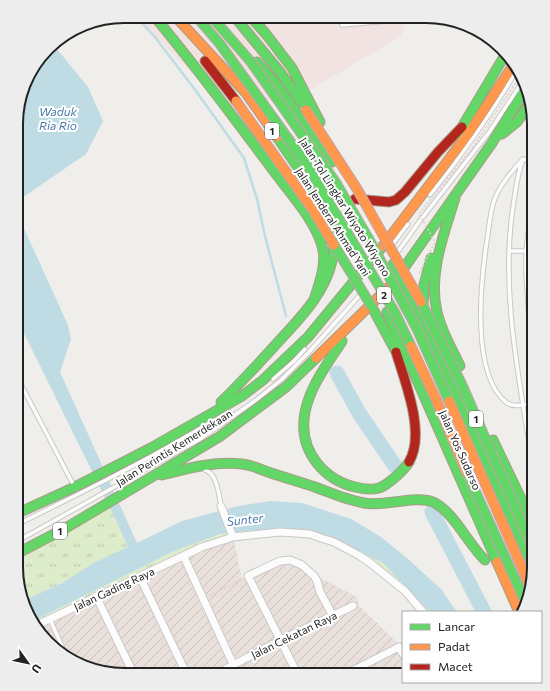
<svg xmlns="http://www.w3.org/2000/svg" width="550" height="691" viewBox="0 0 550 691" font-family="Commissioner,sans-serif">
	<defs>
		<pattern id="military-furrows" width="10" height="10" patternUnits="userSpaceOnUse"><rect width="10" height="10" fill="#eae0db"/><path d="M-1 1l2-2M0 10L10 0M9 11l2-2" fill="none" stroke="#c8c0bc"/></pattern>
		<pattern id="grass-tufts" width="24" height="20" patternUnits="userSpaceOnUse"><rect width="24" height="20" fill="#ddeccb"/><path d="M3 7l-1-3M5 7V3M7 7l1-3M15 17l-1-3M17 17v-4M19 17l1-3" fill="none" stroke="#bdcaae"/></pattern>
	</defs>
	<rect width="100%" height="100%" fill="#f0eeeb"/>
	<path fill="#f1e3e1" d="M135 16 407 17 401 36 285 105 203 84Z"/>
	<path fill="url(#military-furrows)" d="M233 537 242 579 282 558 357 597 359 606 403 648V675H117L64 657 34 625Z"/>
	<path fill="url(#grass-tufts)" d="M108 503 128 548 94 563 62 583 25 600 16 567V554Z
		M279 528 314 531 348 546 383 563 430 612H423L369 562 310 534 233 537 35 626 31 622 174 551 220 534Z"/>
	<path fill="#bfdbe3" d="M52 43 88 87 103 121 86 154 19 200 17 207V110L30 70Z
		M17 213 68 325 71 339 60 372 137 543 182 521 238 506 271 501 302 503 351 519 381 537 408 559 441 589 457 612H430L383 563 348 546 314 531 279 528 220 534 174 551 31 622 25 600 62 583 94 563 128 547 115 518 19 323 17 321Z"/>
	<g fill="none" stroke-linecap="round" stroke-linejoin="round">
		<path stroke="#bfdbe3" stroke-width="2.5" d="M135 16 155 37 196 91 244 158 257 199 265 236 286 316"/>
		<path stroke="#bfdbe3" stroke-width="15" d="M337 373 359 413 395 466
			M432 512 484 612"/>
		<defs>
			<path id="lane" d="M312 17 321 20 338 17
				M339 17 342 25 387 21 445 19
				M523 159C518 172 516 186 514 200 499 290 520 383 534 472
				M430 195C462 155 492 113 518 68
				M392 245 408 224
				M509 251H526
				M397 253 419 222 490 131 523 81
				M16 375 73 484
				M273 379 294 361 305 349
				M534 394 526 273V251L534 186
				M534 403C526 404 514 408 507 403 470 375 481 280 487 240 489 228 490 215 493 204 498 187 511 172 523 159L534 162
				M205 470C217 473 219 495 221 506
				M16 525C83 492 150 459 214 420
				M16 542 200 439 256 400 281 380 309 352 360 295
				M50 619 67 658"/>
			<path id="street" d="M221 506 233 537
				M184 557 233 664
				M140 577 187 675
				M96 596 134 675
				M35 626 202 547 233 537 280 532 310 534 321 538 334 542 360 556 369 562 405 591 423 612
				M214 675 281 640 353 606
				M298 675 248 576 280 561 290 560 302 565 314 576 317 581 320 592 333 616
				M344 675 399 647 403 654"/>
			<path id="fast" d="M154 16C196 66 234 118 273 170 289 192 318 223 323 250 326 266 319 284 314 300
				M234 16 280 72 302 103
				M250 16 266 34 292 68 320 122
				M257 62 276 84 332 162
				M502 134 517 122 529 105
				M459 135 462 127 505 55
				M277 137 325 207
				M455 198C444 234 428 274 437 312 441 331 452 349 460 366
				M393 264 423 321 534 569
				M399 275 492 143 525 90
				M372 307 395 350
				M423 308 424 285 431 258
				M387 312 497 562
				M342 341C327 365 306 391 304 420 301 453 325 480 355 487 363 489 372 490 379 488 388 485 404 470 409 462
				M221 402C238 386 254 368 270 351 294 324 324 297 332 261 336 247 333 232 332 218
				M493 440 534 526
				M162 475C189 468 214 461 242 464 252 465 262 470 271 473 286 478 300 482 315 487 331 493 347 500 364 503 384 507 416 495 433 502 454 512 468 544 485 560
				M16 514 75 487 151 448 242 396 263 380 308 337 383 246
				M16 554 64 529 219 437 286 387 316 358"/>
			<path id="slow" d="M175 16 246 93 277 137
				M383 246 468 134 514 64
				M316 358 391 285
				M497 562 519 612"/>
			<path id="jam" d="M205 61 236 101
				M355 199 389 202 396 200 405 192 438 152 462 127
				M396 352C405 382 426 433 409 462"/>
		</defs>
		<use href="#lane" stroke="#c9c8c7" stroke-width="5.5"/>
		<use href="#street" stroke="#c9c8c7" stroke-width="9"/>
		<use href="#fast" stroke="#a79c86" stroke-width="11"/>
		<use href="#slow" stroke="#a79c86" stroke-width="11"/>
		<use href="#jam" stroke="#a79c86" stroke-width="11"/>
		<path stroke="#dccecd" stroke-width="1.5" stroke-dasharray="2 2" stroke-linecap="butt" d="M210 596 242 579"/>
		<use href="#lane" stroke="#fdfcfc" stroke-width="3.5"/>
		<use href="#street" stroke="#fdfcfc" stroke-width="7"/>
		<use href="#fast" stroke="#63d668" stroke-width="9"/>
		<use href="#slow" stroke="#ff974d" stroke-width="9"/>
		<use href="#jam" stroke="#b3261e" stroke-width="9"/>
		<defs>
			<path id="fast-bridge" d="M196 16 220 44 305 162 394 311 411 346
				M211 16 251 62 336 183 371 243 417 329 449 401
				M334 245 372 307
				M421 302 462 385 534 550
				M467 473 525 601"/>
			<path id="slow-bridge" d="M236 101 313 210 334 245
				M306 110 357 189 421 302
				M411 346 435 397 467 473
				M449 401 530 586"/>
		</defs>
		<use href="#fast-bridge" stroke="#c5a2ac" stroke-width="11" stroke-linecap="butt"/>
		<use href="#slow-bridge" stroke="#c5a2ac" stroke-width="11" stroke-linecap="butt"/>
		<path stroke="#dccecd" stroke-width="1.5" stroke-dasharray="2 2" stroke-linecap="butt" d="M419 273 435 242 419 214 473 147 521 75"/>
		<use href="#fast-bridge" stroke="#63d668" stroke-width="9"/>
		<use href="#slow-bridge" stroke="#ff974d" stroke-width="9"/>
	</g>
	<g text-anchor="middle" stroke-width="4" stroke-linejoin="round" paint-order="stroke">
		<g fill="#fff" stroke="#646464" stroke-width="1">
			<rect x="265" y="123" width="14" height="16" rx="3"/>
			<rect x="377" y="287" width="14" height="16" rx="3"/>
			<rect x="469" y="411" width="14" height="16" rx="3"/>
			<rect x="53" y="523" width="14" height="16" rx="3"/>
		</g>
		<g font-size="10" font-weight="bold" fill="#222">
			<text x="272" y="135">1</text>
			<text x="384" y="299">2</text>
			<text x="476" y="423">1</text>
			<text x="60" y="535">1</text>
		</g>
		<g font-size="11" fill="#222" stroke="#fff">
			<text transform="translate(345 207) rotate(58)" y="4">Jalan Tol Lingkar Wiyoto Wiyono</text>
			<text transform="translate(333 222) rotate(57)" y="4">Jalan Jenderal Ahmad Yani</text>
			<text transform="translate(174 448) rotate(-32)" y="4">Jalan Perintis Kemerdekaan</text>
			<text transform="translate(460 450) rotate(66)" y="4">Jalan Yos Sudarso</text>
			<text transform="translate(114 589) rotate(-25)" y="4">Jalan Gading Raya</text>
			<text transform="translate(294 635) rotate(-26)" y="4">Jalan Cekatan Raya</text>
		</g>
		<g font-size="12" font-style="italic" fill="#4a7aab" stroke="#fff">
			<text x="58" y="116">Waduk<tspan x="58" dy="14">Ria Rio</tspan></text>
			<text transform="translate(245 520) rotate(-6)" y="4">Sunter</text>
		</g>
	</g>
	<path d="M0 0H550V691H0ZM124 23H426A101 101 0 0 1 527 124V567A101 101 0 0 1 426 668H124A101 101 0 0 1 23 567V124A101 101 0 0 1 124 23Z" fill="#ededed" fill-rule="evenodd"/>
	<path fill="none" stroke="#222" stroke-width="2" d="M124 23H426A101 101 0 0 1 527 124V567A101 101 0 0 1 426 668H124A101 101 0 0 1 23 567V124A101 101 0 0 1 124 23Z"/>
	<rect x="402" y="611" width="140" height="72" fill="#ffffff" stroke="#a7a7a7"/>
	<rect x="410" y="624" width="20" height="6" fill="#63d668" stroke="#a7a7a7"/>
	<text x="438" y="631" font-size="12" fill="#222222">Lancar</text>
	<rect x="410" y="644" width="20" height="6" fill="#ff974d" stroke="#a7a7a7"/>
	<text x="438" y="651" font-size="12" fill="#222222">Padat</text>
	<rect x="410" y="664" width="20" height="6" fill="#b3261e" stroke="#a7a7a7"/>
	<text x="438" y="671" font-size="12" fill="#222222">Macet</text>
	<g transform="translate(28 663) rotate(123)" stroke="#ffffff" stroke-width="3" paint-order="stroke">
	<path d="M0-3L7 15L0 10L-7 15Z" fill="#222222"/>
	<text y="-6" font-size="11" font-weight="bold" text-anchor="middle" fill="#222222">U</text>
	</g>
</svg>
